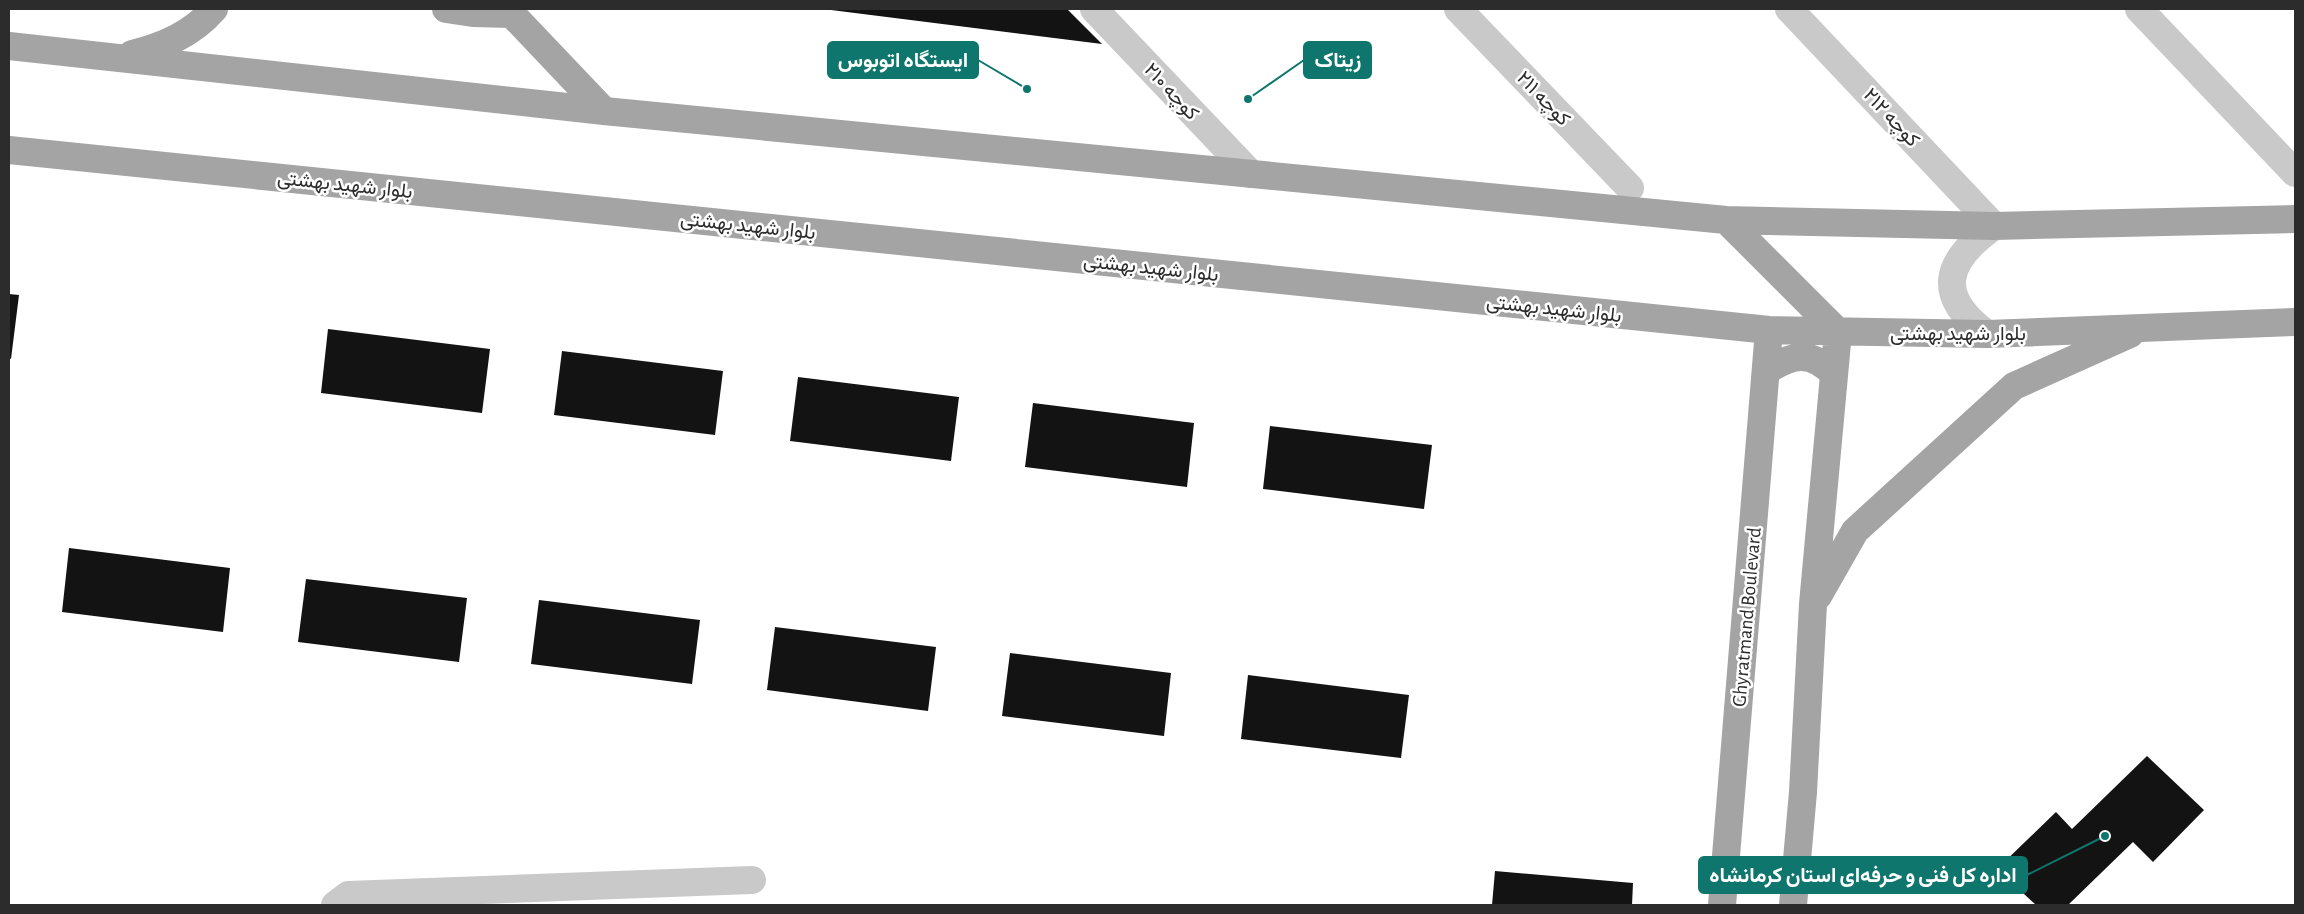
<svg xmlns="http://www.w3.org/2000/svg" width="2304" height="914" viewBox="0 0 2304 914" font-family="'Alegreya Sans',Vazirmatn,sans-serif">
	<rect width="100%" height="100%" fill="#fff"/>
	<path fill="#131313" d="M831 9H1067L1102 44 831 10Z
		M9 294 19 295 11 359 9 358Z
		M328 329 490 349 482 413 321 393Z
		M562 351 723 371 715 435 554 415Z
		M798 377 959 397 951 461 790 441Z
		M1033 403 1194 423 1187 487 1025 467Z
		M1270 426 1432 445 1424 509 1263 489Z
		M69 548 230 568 223 632 62 612Z
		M306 579 467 598 459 662 298 642Z
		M539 600 700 620 692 684 531 664Z
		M775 627 936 647 928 711 767 690Z
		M1010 653 1171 673 1164 736 1002 716Z
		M1248 675 1409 695 1401 758 1241 739Z
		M2147 756 2204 810 2153 862 2133 842 2068 905H2036L1997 869 2056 812 2072 829Z
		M1495 871 1633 883 1632 905H1492Z"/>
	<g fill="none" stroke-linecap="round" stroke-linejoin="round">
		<path stroke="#c9c9c9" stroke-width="28" d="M1094 9 1251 174
			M1458 9 1630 188
			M1789 9 1994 226C1945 261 1934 295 1987 334
			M2139 9 2295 173
			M335 905 348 895 752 880"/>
		<path stroke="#a4a4a4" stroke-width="28" d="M446 9 473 13 512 14
			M507 9 604 111
			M9 46 604 111 1726 220 1994 226 2295 219
			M132 54C164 46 192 34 214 9
			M9 150 1769 330 1987 334 2295 322
			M1726 220 1838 332 1813 604 1803 792 1793 905
			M1766 371C1793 354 1810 350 1834 374
			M1818 596 1855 531 2014 386 2130 334
			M1722 905 1769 330"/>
	</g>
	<g text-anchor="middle" stroke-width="5" stroke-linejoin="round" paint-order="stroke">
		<g font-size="20" fill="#2c2c2c" stroke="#fff">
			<text transform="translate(1172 91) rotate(47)" y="7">کوچه ۲۱۰</text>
			<text transform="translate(1544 98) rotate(46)" y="7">کوچه ۲۱۱</text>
			<text transform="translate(1892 117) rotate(47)" y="7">کوچه ۲۱۲</text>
			<text transform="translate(345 184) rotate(6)" y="7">بلوار شهید بهشتی</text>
			<text transform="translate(748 225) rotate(6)" y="7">بلوار شهید بهشتی</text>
			<text transform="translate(1151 267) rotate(6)" y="7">بلوار شهید بهشتی</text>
			<text transform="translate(1554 308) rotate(6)" y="7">بلوار شهید بهشتی</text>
			<text x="1958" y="340">بلوار شهید بهشتی</text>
			<text transform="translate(1746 617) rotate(-85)" y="7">Ghyratmand Boulevard</text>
		</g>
	</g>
	<path fill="none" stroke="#0f766e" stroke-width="2" d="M1027 89L978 60M1248 99L1304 60M2105 836L2027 875"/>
	<g fill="#0f766e" stroke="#fff" stroke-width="2">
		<circle cx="1027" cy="89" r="5"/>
		<circle cx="1248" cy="99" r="5"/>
		<circle cx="2105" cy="836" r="5"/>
	</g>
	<g fill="#0f766e" stroke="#0f766e" stroke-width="2">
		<rect x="828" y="42" width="150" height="36" rx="5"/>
		<rect x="1304" y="42" width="67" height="36" rx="5"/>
		<rect x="1699" y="857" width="328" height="36" rx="5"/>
	</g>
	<g font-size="21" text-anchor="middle" font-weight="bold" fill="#fff">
		<text x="903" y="67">ایستگاه اتوبوس</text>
		<text x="1338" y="67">زیتاک</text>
		<text x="1863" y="882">اداره کل فنی و حرفه‌ای استان کرمانشاه</text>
	</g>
	<rect width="2304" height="914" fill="none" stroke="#2c2c2c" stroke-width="20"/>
</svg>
